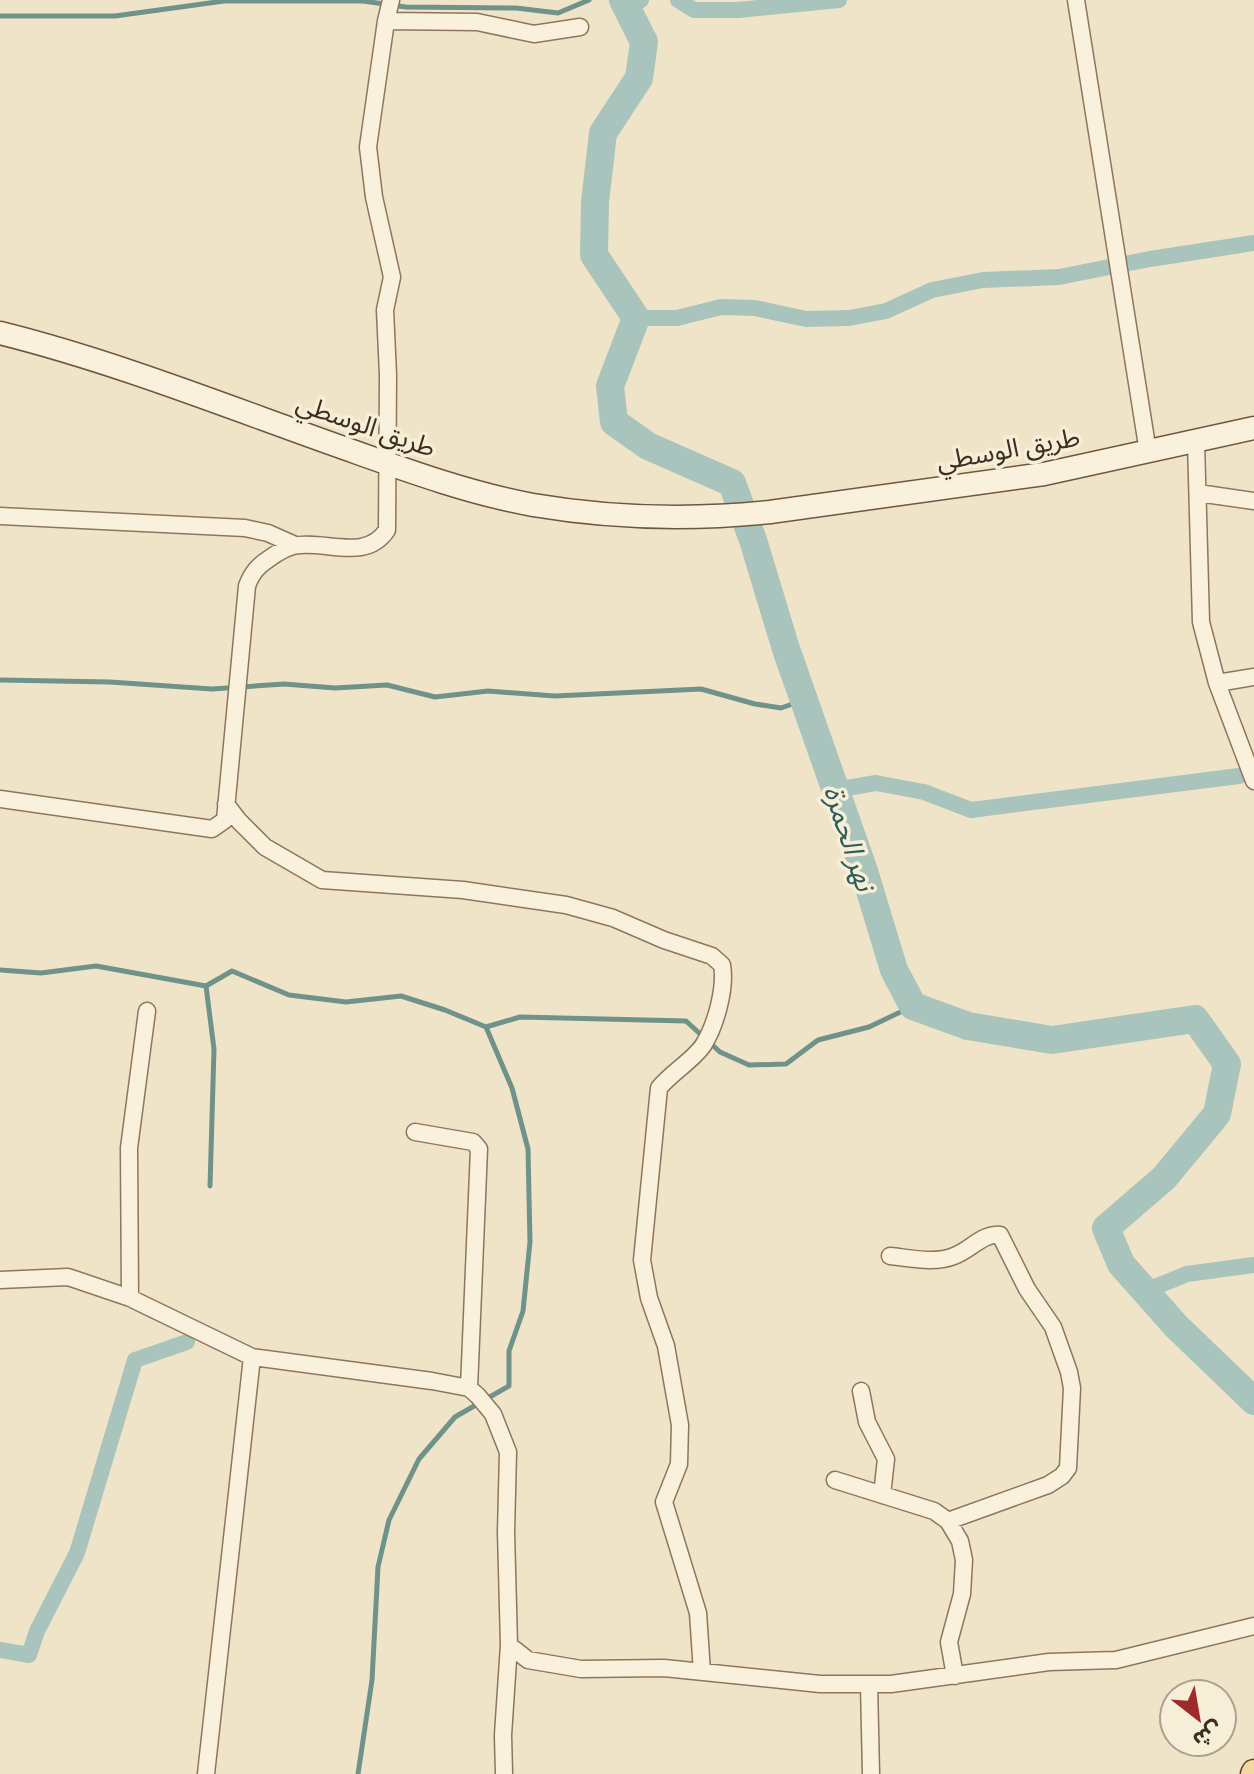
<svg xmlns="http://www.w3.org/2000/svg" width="1254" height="1774" viewBox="0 0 1254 1774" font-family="'Zilla Slab','Noto Sans Arabic',serif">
	<rect width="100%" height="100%" fill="#f0e4c8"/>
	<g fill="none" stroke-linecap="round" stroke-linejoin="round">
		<path stroke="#6f938a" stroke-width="5" d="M0 16H115L224 1H363L406 7 516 8 558 13 589 0
			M0 680 110 682 212 689 284 684 335 688 387 685 435 697 488 691 555 696 701 689 755 704 781 708 804 700
			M0 970 41 973 96 966 206 986 232 971 289 995 346 1002 401 996 445 1010 486 1027 520 1017 686 1021 720 1052 749 1065 786 1064 818 1040 869 1027 913 1006
			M206 986 214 1049 210 1186
			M358 1774 372 1680 378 1567 389 1520 419 1459 455 1417 509 1386V1351L523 1311 530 1242 528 1149 512 1088 486 1027"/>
		<path stroke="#a9c4bc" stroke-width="16" d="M678 0 694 10H738L839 0
			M627 8 641 0
			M636 318H677L721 307 755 308 806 319 849 318 886 311 932 290 983 280 1059 277 1150 259 1254 243
			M835 790 876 783 924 792 971 810 1239 776
			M1145 1291 1187 1274 1254 1265
			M0 1650 29 1655 37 1631 77 1553 135 1360 187 1342"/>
		<path stroke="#a9c4bc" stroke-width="28" d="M623 0 644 42 639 78 603 133 595 202 594 255 636 318 610 386 614 422 648 446 732 483 753 540 786 649 864 871 894 970 913 1006 968 1026 1052 1040 1195 1019 1227 1064 1217 1114 1164 1178 1106 1228 1121 1264 1176 1326 1254 1401"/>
		<defs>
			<path id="minor" d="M1076 0 1148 452
				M386 21 391 0
				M1196 442 1201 622 1217 683 1254 781
				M1198 493 1254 501
				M0 516 245 528 268 533 295 545
				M1217 683 1254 677
				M0 799 212 829 225 820 247 586C252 572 259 565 270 558 277 553 285 548 293 546 324 539 365 563 387 530L388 375 385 310 392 277 374 197 368 147 386 21 477 22 534 34 580 27
				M226 804 239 821 265 847 322 880 463 890 566 905 613 918 664 940 712 956 722 965C726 988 716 1024 704 1044 695 1059 672 1072 659 1088L642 1260 649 1298 666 1346 680 1425 679 1464 664 1502 698 1613 702 1672
				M415 1132 473 1142 479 1149 469 1388
				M890 1256C910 1258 935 1264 954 1256 971 1250 982 1233 1000 1235L1027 1289 1053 1327 1069 1372 1072 1388 1068 1468 1062 1476 1048 1485 948 1521
				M0 1280 68 1277 130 1298 252 1357 432 1381 469 1388 478 1396 493 1414 508 1452 506 1532 509 1645 503 1735 504 1774
				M130 1298 129 1148 147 1011
				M861 1391 867 1422 886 1459 882 1495
				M835 1480 934 1511 948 1521 960 1541 964 1560 962 1594 949 1642 955 1676
				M509 1645 528 1660 581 1669 664 1668 820 1684H891L1049 1662 1116 1660 1254 1626
				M869 1684 871 1774
				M206 1774 252 1357"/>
			<path id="secondary" d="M0 333C116 362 228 407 341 447 403 469 468 493 533 505 610 518 693 520 770 512L1044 474 1254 428"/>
			<path id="primary" d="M1253 1774 1254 1772"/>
		</defs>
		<use href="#minor" stroke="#8d765c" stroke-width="19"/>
		<use href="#secondary" stroke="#6f573f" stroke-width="25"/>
		<use href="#primary" stroke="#5b4430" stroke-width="27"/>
		<use href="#minor" stroke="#faf1dc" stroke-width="16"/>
		<use href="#secondary" stroke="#faf1dc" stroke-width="22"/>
		<use href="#primary" stroke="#f3d9a0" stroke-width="24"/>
	</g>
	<g text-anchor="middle" stroke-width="7" stroke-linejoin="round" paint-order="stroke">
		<g font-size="26" fill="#3d2e20" stroke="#f7eed8">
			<text transform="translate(366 425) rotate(19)" y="9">طريق الوسطي</text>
			<text transform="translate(1008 449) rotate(-10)" y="9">طريق الوسطي</text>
		</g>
		<g font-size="28" font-style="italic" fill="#2f5d5a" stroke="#f7eed8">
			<text transform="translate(850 838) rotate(72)" y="10">نهر الحمرة</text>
		</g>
	</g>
	<g transform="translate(1198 1718) rotate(149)"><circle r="38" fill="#f7eed8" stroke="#ada18e" stroke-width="2"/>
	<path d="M0-6L14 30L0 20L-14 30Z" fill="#9e2a2b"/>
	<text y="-12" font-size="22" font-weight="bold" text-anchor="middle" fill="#3d2e20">ش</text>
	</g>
</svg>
